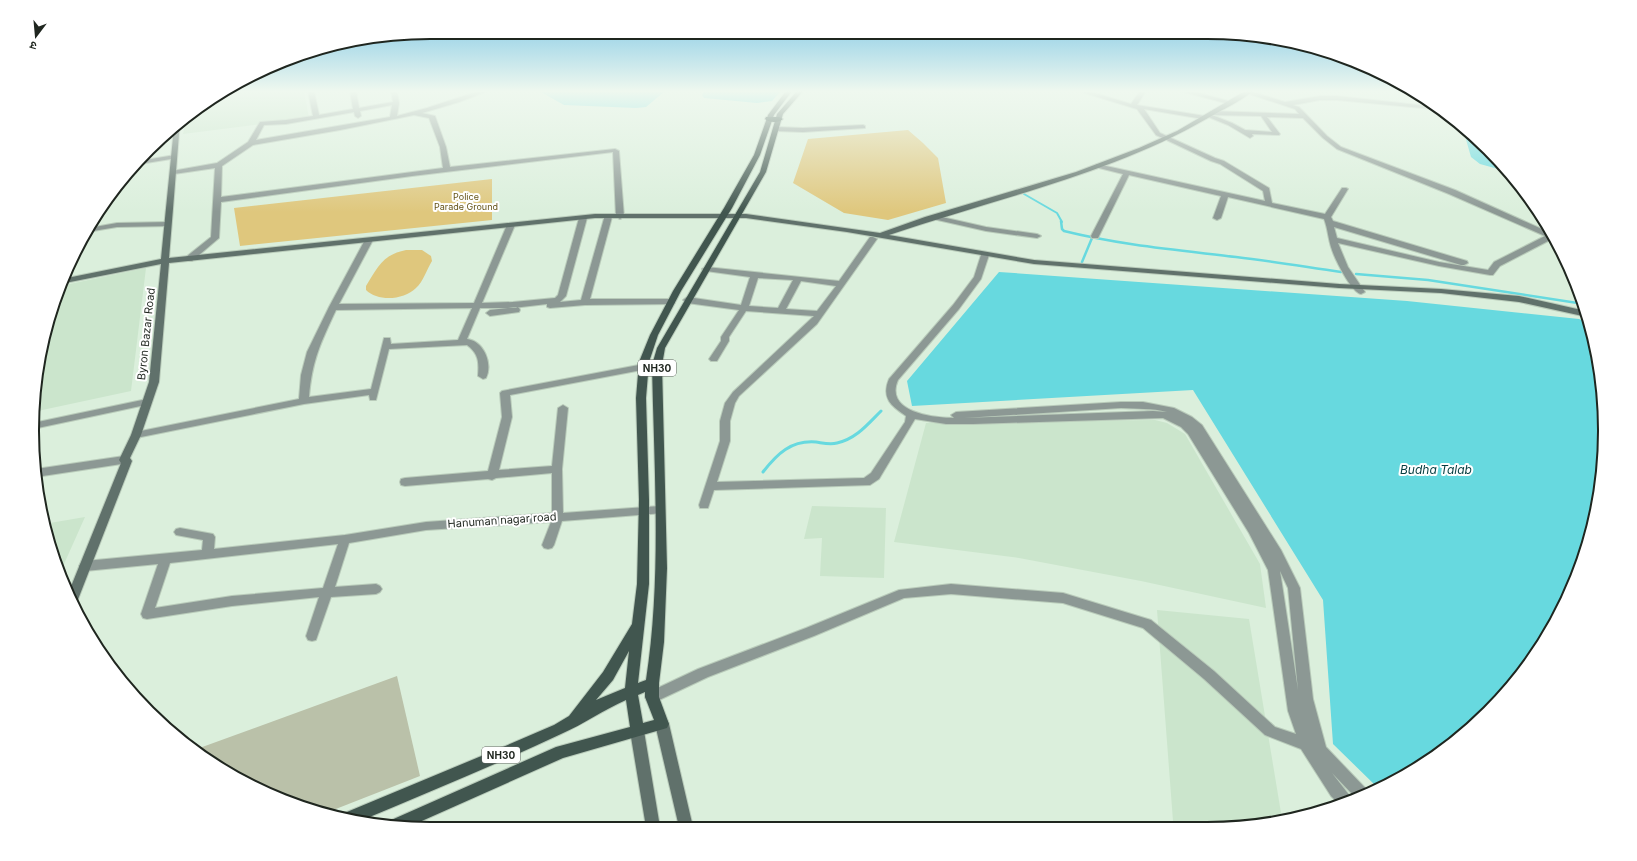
<svg xmlns="http://www.w3.org/2000/svg" width="1637" height="861" viewBox="0 0 1637 861" font-family="Inter,'Noto Sans Devanagari',sans-serif">
	<rect width="100%" height="100%" fill="#dbefdc"/>
	<path fill="#cbe5cc" d="M222 91H304L309 118 183 134 187 115Z
		M146 268 131 391 33 412 46 328 60 286Z
		M1155 420 1167 423 1185 434 1260 564 1266 608 1141 581 1019 558 894 542 926 423Z
		M812 506 886 508 884 578 820 576 822 538 804 539Z
		M85 517 60 573 46 533 44 524Z
		M1157 610 1249 619 1282 819 1259 826H1190L1173 821Z"/>
	<path fill="#dfc77d" d="M908 130 923 143 938 158 946 203 888 220 844 213 793 183 808 139Z
		M492 179V220L240 246 234 208Z
		M406 250H422L431 256 432 261C427 269 423 282 416 288 404 300 378 302 366 290V286C378 267 382 255 406 250Z"/>
	<path fill="#67d9df" d="M539 91H665L646 107 636 108 564 105Z
		M704 91H781L772 101 757 103 704 98 702 95Z
		M1470 134 1506 168 1509 172 1480 164 1471 157 1465 136Z
		M999 272 1407 301 1579 319 1589 323 1602 379 1604 457 1591 534 1564 607 1506 693 1428 762 1378 788 1333 744 1323 600 1193 390 912 406 907 381Z"/>
	<g fill="none" stroke-linecap="round" stroke-linejoin="round">
		<path stroke="#67d9df" stroke-width="2" d="M1024 194 1057 213 1062 222"/>
		<path stroke="#67d9df" stroke-width="2.5" d="M1061 221 1062 229 1064 231C1120 245 1178 250 1236 257 1271 261 1306 267 1341 272
			M1082 262 1092 238
			M1356 274 1428 280 1584 304"/>
		<path stroke="#67d9df" stroke-width="3" d="M763 472C777 454 791 440 816 442 823 443 830 445 837 443 856 439 868 424 881 411"/>
	</g>
	<path fill="#bac1a9" d="M397 676 420 776 323 814 254 788 194 750Z"/>
	<g fill="none" stroke-linecap="round" stroke-linejoin="round">
		<defs>
			<path id="street" d="M308 91H314L319 115 353 109 350 91H356L359 108 393 102 391 91H397L399 103 397 116 427 108 479 91H488L459 102 422 113 435 116 446 147 450 167 615 149 619 151 624 217 620 219 616 217 613 152 412 176 221 202 219 238 192 261H186V257L211 237 215 168 174 174 172 173V171L217 163 248 142 260 122 286 120 313 116ZM392 105 390 117 256 140 264 125 286 124 354 112 355 116 358 118 361 116 360 111ZM414 115 429 118 440 147 443 168 221 197 222 166 253 145 340 130Z
				M1078 91H1088L1131 104 1140 91H1146L1137 105 1205 116V118L1203 119 1144 109 1160 133 1215 158 1224 161 1269 188 1272 203 1325 214 1342 188H1346L1348 189 1331 217 1333 221 1467 261 1468 263 1464 265H1461L1334 227 1337 238 1439 262 1488 270 1494 262 1545 236 1449 194 1337 149 1323 138 1303 118 1267 117 1280 134 1279 135 1252 134 1253 136 1250 138 1228 125 1206 116 1211 111 1299 114 1295 109 1240 91H1250L1285 102 1320 96H1337L1437 107 1443 110 1337 100H1320L1293 105 1299 107 1327 136 1341 147 1455 190 1553 234 1555 239H1552L1500 266 1493 275H1490L1439 266 1338 243 1348 267 1365 292 1361 294C1351 292 1335 259 1332 250 1328 239 1328 229 1324 219L1228 197 1221 218 1217 220 1213 218 1221 196 1129 175 1099 236 1098 238H1092L1091 236 1123 174 1095 167 1094 166 1097 164 1265 201 1263 191 1220 164 1211 161 1156 135 1137 109ZM1212 115 1261 116 1272 132 1245 130 1232 123Z
				M1180 91H1192L1232 102 1229 104Z
				M863 125 865 126V128L803 132 776 131 773 129 776 127 803 128Z
				M175 155 177 156V158L134 165 139 161Z
				M605 215H608L612 217 590 299H671L674 300 675 302 674 304 585 305 550 308 547 307V304L513 308H480L467 339C484 341 493 364 486 378L483 379 478 376C479 362 479 354 467 345L389 349 376 400H370L369 395 304 404 136 438 131 435 136 432 299 399 301 375 307 352 329 307 366 238H369L373 240 339 304 474 303 507 225 508 223H514L515 225 482 303 513 302 555 298 558 295 579 218 580 216H586L587 218 566 296 560 302 581 300ZM472 308 458 340 391 344 390 338H384L371 389 309 397C312 360 321 342 336 310Z
				M933 215 986 227 1037 234 1041 236 1037 238 986 231 933 219Z
				M168 222H171V226L117 227 87 232 89 228 117 223Z
				M870 237H873L877 239 817 324 739 396 735 403 730 421V441L717 482 864 478 871 473 905 422 906 416C891 406 881 398 889 379L953 305 974 277 981 255 985 253H988L989 255 981 279 959 309 898 380C884 412 933 418 954 418L951 415 956 412 1121 402H1143L1174 408 1192 417 1202 425 1281 550 1300 588 1313 699 1326 747 1370 793 1357 799 1332 773 1353 800 1339 804 1331 796 1301 749 1265 735 1204 679 1143 628 1063 603 951 594 904 598 814 636 708 677 657 701 652 703 647 701 645 697 647 693 698 669 806 628 899 590 951 584 1063 593 1151 620 1214 671 1275 727 1296 734 1288 711 1268 570 1249 533 1188 434 1181 427 1163 418 973 424H946L915 419 879 479 870 485 714 490 708 508H700L699 505 720 441V421L725 403 733 392 814 316 746 311 729 337V341L717 361H711L709 359 721 341V337L739 310 687 303 683 300 687 297 741 305 750 277 706 271 702 269 706 267 839 281ZM758 278 793 280 778 308 749 306ZM801 281 836 286 817 311 786 309ZM1121 408C1137 409 1152 408 1167 412L1153 411 964 418ZM1280 571 1288 588 1298 690Z
				M516 307 519 308 520 310 519 312 490 316 486 313 490 310Z
				M644 364 649 367 647 369 510 395 512 417 499 470 552 466 558 408 563 405 568 408 562 469 563 513 660 506 664 507 665 510 664 513 562 521 554 545 552 548 548 549 544 548 542 545 551 522 426 530 349 543 335 587 376 584 380 586 382 589 380 592 376 594 331 597 316 640 312 641 308 640 306 636 319 597 232 606 147 619 143 618 141 614 158 564 85 571 81 569 79 566 81 563 85 561 202 550 203 540 176 535 174 532 176 529 180 528 213 534 215 537 214 549 345 535 426 522 552 513V473L496 478 492 480 488 479 405 486 401 485 400 482 401 479 405 478 488 471 502 417 500 393 502 391ZM338 544 323 588 232 596 155 608 170 563Z
				M147 399 150 400 152 402 150 404 33 429V423Z
				M124 456 128 457 129 460 128 463 36 477V469Z"/>
			<path id="secondary" d="M1245 91H1253C1240 102 1223 109 1208 118 1110 175 996 198 889 235L1034 260 1339 284 1441 289 1519 296 1586 311 1587 317 1519 302 1441 293 1339 288 1034 264 847 232 746 218H595L169 263 159 382 141 435 130 458 132 461 77 602 73 606 68 594 121 463 119 460 131 435 149 382 161 264 60 284 62 279 161 259 174 127 180 122 169 258 595 214H746L880 233 925 217 1076 172 1139 148 1177 131Z
				M662 718 667 720 669 724 693 827H679L655 724 657 720Z
				M637 725 642 727 644 731 660 827H646L630 731 632 727Z"/>
			<path id="primary" d="M786 91H792L774 115 760 155 732 208 681 291 658 335 649 362 646 398 649 500V584L638 683 646 680C662 577 654 469 652 365L657 348 760 172 777 114 797 91H803L783 114 766 172 665 348 662 365 667 568 664 642 659 683V697L669 724 667 728 563 758 406 828 387 825 389 821 556 747 630 727 626 700C603 710 584 724 561 734 495 765 427 793 360 821L340 818 342 814 503 747 554 725 569 716 603 672 632 624 637 584 639 500 636 398 639 362 650 335 673 291 724 208 754 155 768 115ZM629 651 625 688 596 700 613 680ZM645 692V697L654 720 643 723 638 695Z"/>
			<path id="highway" d="M766 117H779L783 119C779 123 769 123 765 119Z"/>
		</defs>
		<use href="#street" stroke="#b9cbba" stroke-width="2"/>
		<use href="#secondary" stroke="#b9cbba" stroke-width="2"/>
		<use href="#primary" stroke="#b9cbba" stroke-width="2"/>
		<use href="#highway" stroke="#b9cbba" stroke-width="2"/>
		<use href="#street" fill="#8c9894" fill-rule="evenodd"/>
		<use href="#secondary" fill="#60716b" fill-rule="evenodd"/>
		<use href="#primary" fill="#41564f" fill-rule="evenodd"/>
		<use href="#highway" fill="#263f37" fill-rule="evenodd"/>
	</g>
	<linearGradient id="sky" x2="0" y2="1"><stop stop-color="#74c3e4"/><stop offset="0.43" stop-color="#eff8ef"/><stop offset="1" stop-color="#eff8ef" stop-opacity="0"/></linearGradient>
	<rect width="1637" height="212" fill="url(#sky)"/>
	<g text-anchor="middle" stroke-width="4" stroke-linejoin="round" paint-order="stroke">
		<g font-size="9" fill="#645317" stroke="#fff">
			<text x="466" y="200">Police<tspan x="466" dy="10">Parade Ground</tspan></text>
		</g>
		<g fill="#fff" stroke="#626762" stroke-width="1">
			<rect x="638" y="360" width="38" height="16" rx="3"/>
			<rect x="482" y="747" width="38" height="16" rx="3"/>
		</g>
		<g font-size="10" font-weight="bold" fill="#1f261f">
			<text x="657" y="372">NH30</text>
			<text x="501" y="759">NH30</text>
		</g>
		<g font-size="11" fill="#1f261f" stroke="#fff">
			<text transform="translate(146 334) rotate(-84)" y="4">Byron Bazar Road</text>
			<text transform="translate(502 520) rotate(-4)" y="4">Hanuman nagar road</text>
		</g>
		<g font-size="12" font-style="italic" fill="#053d40" stroke="#fff">
			<text x="1436" y="474">Budha Talab</text>
		</g>
	</g>
	<path d="M0 0H1637V861H0ZM430 39H1207A391 391 0 0 1 1598 430V431A391 391 0 0 1 1207 822H430A391 391 0 0 1 39 431V430A391 391 0 0 1 430 39Z" fill="#fff" fill-rule="evenodd"/>
	<path fill="none" stroke="#1f261f" stroke-width="2" d="M430 39H1207A391 391 0 0 1 1598 430V431A391 391 0 0 1 1207 822H430A391 391 0 0 1 39 431V430A391 391 0 0 1 430 39Z"/>
	<g transform="translate(36 36) rotate(196)" stroke="#ffffff" stroke-width="3" paint-order="stroke">
	<path d="M0-3L7 15L0 10L-7 15Z" fill="#1f261f"/>
	<text y="-6" font-size="11" font-weight="bold" text-anchor="middle" fill="#1f261f">उ</text>
	</g>
</svg>
